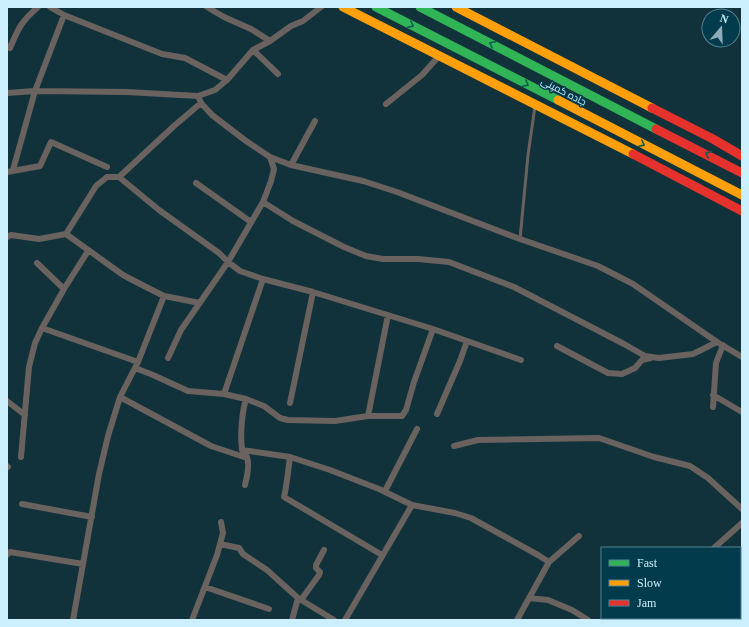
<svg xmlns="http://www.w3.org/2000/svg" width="749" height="627" viewBox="0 0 749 627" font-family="'Times New Roman',Cairo,serif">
	<rect width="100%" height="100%" fill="#12323b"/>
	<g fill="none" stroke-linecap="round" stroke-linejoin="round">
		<path stroke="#69625e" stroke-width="3" d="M520 239 528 155 535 106"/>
		<path stroke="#69625e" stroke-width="6" d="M50 7 64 15 162 54 185 58 227 80
			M207 7 224 17 251 29 270 41
			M7 46 10 48C19 27 21 22 38 7
			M253 50 278 74
			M7 93 35 91 127 92 198 96 215 90 227 80 253 50 270 41 291 26 303 21 321 7
			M386 104 422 75 439 56
			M270 157 291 165 363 181 397 192 520 239 598 266 633 284 717 342 742 357
			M291 165 315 121
			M13 170 35 91 64 15
			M7 172 40 166 51 142 107 167
			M119 177 159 210 219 253 228 262 240 271 263 279 313 292 433 329 521 360
			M196 183 251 222
			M263 202 293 221 344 247 366 256 383 259H418L449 262 514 287 624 344 645 356 659 358 693 354 717 342
			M66 234 96 186 107 177H119L174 126 201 103
			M7 237 11 235 39 239 66 234 123 275 148 288 164 296 200 303
			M37 263 64 289
			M42 328 138 362
			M557 346 608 373 622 374 635 368 642 360 651 358
			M168 358 181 330 228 262 263 202 271 181 274 169 270 157 246 141 212 115 201 103 198 96
			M135 368 153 375 188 391 224 394 246 399 264 406 280 418 288 420 335 421 368 416H402L406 410 414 382 433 329
			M224 394 263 279
			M713 395 742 412
			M120 397 211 446 247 458
			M7 401 25 415
			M290 403 313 292
			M713 407 716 363 723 345
			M437 414 460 361 467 341
			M368 416 388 315
			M454 446 478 440 599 438 654 457 690 466 708 478 742 509
			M242 450 290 457 330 470 379 489 412 505 455 513 471 518 538 555 549 562
			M21 457 29 367 35 343 42 328 64 289 88 251
			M290 457C288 471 287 484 284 497L382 555
			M7 466 8 467
			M245 485C247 477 250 465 247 457 245 454 243 452 242 449 240 435 242 412 246 399
			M385 491 417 429
			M22 504 92 517
			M220 544 239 548 243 554 267 570 298 598 334 620
			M714 548 742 523
			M7 555 10 552 83 564
			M205 587 269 609
			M529 598 548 600 572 610 588 620
			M301 600 319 575 320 572 316 568V565L324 550
			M740 608 742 609
			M694 618 698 620
			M73 620 99 474 108 436 120 397 138 362 164 296
			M192 620 217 555 223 533 221 522
			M292 620 298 598
			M345 620 412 505
			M517 620 549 562 579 536
			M662 620 664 618"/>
		<path stroke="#30b455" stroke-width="9" d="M376 7 558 100
			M420 7 656 129"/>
		<path stroke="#ff9f0a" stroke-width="9" d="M343 7 633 154
			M456 7 652 108
			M558 100 742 195"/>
		<path stroke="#e5322d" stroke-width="9" d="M652 108 713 139 742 156
			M656 129 742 173
			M633 154 742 211"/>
	</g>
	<defs><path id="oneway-chevron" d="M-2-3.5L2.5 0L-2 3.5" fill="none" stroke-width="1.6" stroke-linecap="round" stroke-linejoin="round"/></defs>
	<g stroke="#0f5f4f">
		<use href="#oneway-chevron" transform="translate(411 25) rotate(27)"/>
		<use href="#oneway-chevron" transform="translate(492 44) rotate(-153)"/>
		<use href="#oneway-chevron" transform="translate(526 84) rotate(27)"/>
		<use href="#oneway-chevron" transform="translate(642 144) rotate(27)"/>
		<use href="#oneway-chevron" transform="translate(708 154) rotate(-153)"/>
	</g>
	<g text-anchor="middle" stroke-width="3" stroke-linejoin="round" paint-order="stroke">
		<g font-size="10" fill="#cceffd" stroke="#013b4c">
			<text transform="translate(564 91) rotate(27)" y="4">جاده کمپنی</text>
		</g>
	</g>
	<rect width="749" height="627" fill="none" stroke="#cceffd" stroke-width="16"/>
	<rect x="601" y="547" width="140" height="72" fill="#013b4c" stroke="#528393"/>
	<rect x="609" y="560" width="20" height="6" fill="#30b455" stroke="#528393"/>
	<text x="637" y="567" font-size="12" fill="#cceffd">Fast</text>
	<rect x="609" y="580" width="20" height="6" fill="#ff9f0a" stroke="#528393"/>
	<text x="637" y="587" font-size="12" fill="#cceffd">Slow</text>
	<rect x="609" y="600" width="20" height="6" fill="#e5322d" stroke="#528393"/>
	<text x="637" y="607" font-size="12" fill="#cceffd">Jam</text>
	<g transform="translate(721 28) rotate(19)"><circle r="19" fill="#013b4c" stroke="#528393"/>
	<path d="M0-3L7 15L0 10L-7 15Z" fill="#8badb9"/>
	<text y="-6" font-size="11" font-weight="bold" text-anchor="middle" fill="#cceffd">N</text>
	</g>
</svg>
